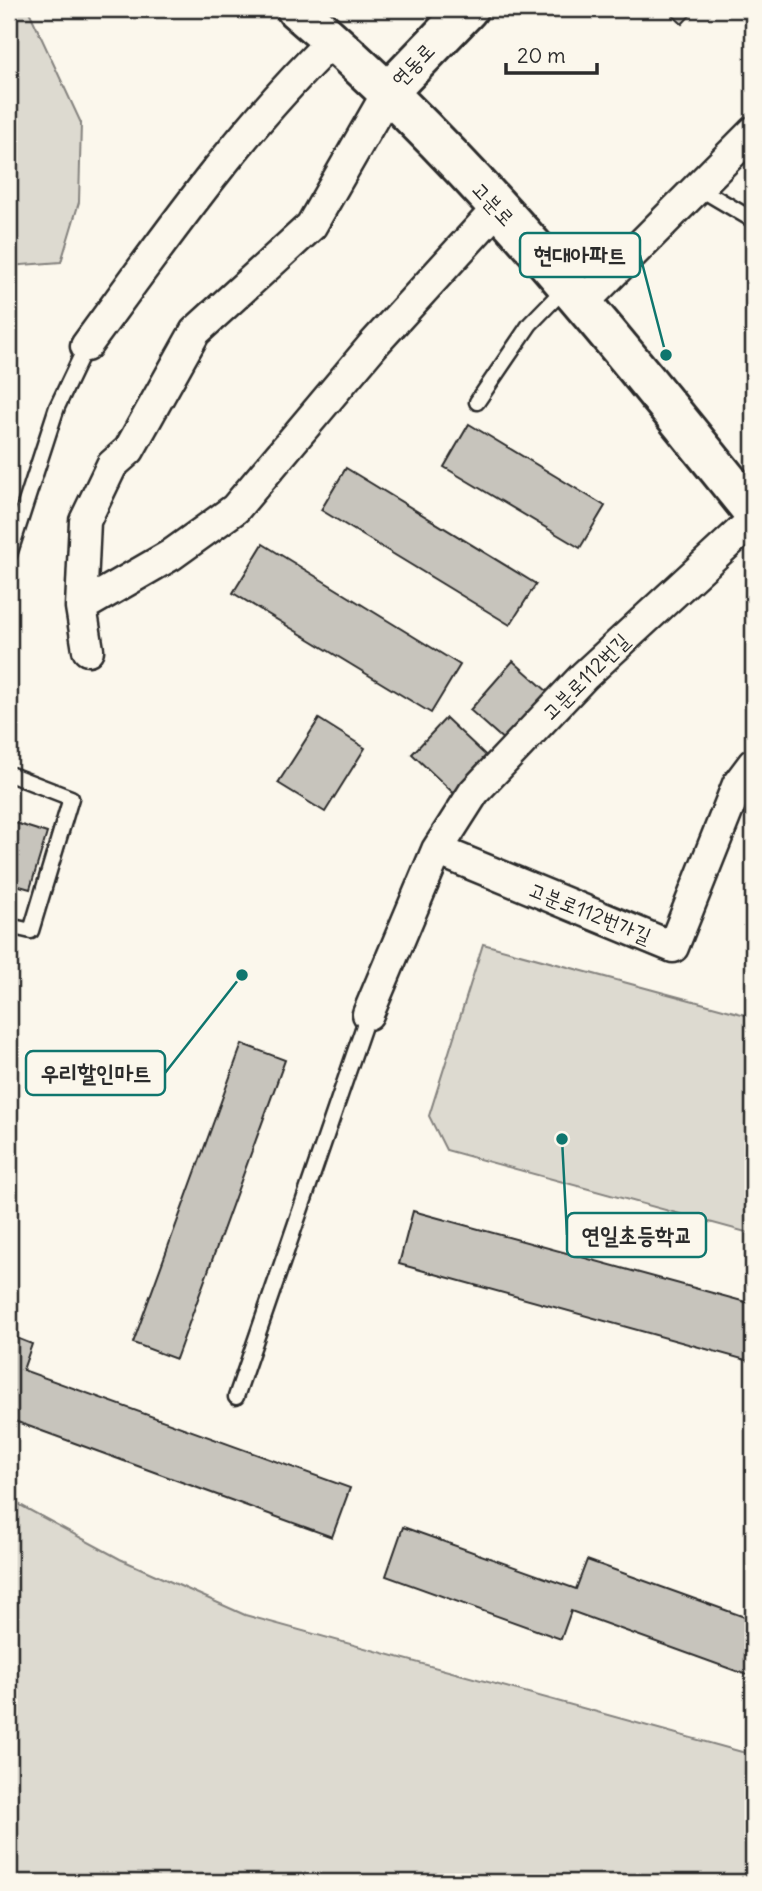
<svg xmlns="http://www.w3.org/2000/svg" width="762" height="1891" viewBox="0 0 762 1891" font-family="Delius,'Poor Story',sans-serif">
	<rect width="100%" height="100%" fill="#fbf7ec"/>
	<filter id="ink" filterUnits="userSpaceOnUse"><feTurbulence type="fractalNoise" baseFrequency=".0143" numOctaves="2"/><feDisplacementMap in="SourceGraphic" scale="14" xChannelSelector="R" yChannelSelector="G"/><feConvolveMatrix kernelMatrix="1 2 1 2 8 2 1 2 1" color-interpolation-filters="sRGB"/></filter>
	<g filter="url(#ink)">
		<path fill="#dddad0" stroke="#84827e" stroke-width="2" d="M9 9H28L81 123 79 202 61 262 9 266Z
			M483 944 753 1017V1234L446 1150 429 1116Z
			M9 1499 120 1559 245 1615 753 1755V1882H9Z"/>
		<path fill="#c7c4bc" stroke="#2b2b2b" stroke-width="2" d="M666 9H696L682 24Z
			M469 424 605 506 580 548 444 467Z
			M346 468 536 584 510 625 321 510Z
			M263 544 460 665 431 713 233 593Z
			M513 661 556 699 514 749 470 710Z
			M446 718 497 766 463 802 412 754Z
			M319 719 365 748 325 812 278 783Z
			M9 821 47 833 30 889 9 883Z
			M242 1044 285 1060 176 1359 133 1343Z
			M413 1211 753 1304V1362L399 1264Z
			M9 1335 32 1344 23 1370 350 1488 332 1537 9 1419V1405L14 1391 9 1389Z
			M403 1527 576 1589 587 1560 753 1620V1658L747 1675 571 1611 561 1639 386 1576Z"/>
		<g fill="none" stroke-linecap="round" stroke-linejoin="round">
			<defs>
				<path id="lane" d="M699 188 753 220
					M477 402 530 324 566 287
					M9 555 57 407 86 346
					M9 774 71 798 31 931 9 926
					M236 1397 368 1014"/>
				<path id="street" d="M584 302 753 132
					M86 346C163 241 239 131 333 40
					M81 607 171 555 235 509 373 345 497 209
					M88 650 81 607 85 521 112 465 129 450 195 332 311 226 388 92
					M437 850 673 947 738 784 753 764
					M368 1014 437 850 474 792 584 676 753 520"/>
				<path id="secondary" d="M296 9C469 156 611 336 753 512
					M388 92 468 9"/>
			</defs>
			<use href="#lane" stroke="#2b2b2b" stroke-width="19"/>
			<use href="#street" stroke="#2b2b2b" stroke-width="35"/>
			<use href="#secondary" stroke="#2b2b2b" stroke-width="44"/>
			<use href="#lane" stroke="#fbf7ec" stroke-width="14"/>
			<use href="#street" stroke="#fbf7ec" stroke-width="30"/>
			<use href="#secondary" stroke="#fbf7ec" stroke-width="38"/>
		</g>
	</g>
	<g text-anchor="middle" stroke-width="5" stroke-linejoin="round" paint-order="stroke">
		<g font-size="21" fill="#2b2b2b" stroke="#fbf7ec">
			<text transform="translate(413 65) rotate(-46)" y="7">연동로</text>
			<text transform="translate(493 204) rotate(47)" y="7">고분로</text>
			<text transform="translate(586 677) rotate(-45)" y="7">고분로112번길</text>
			<text transform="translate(590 913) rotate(22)" y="7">고분로112번가길</text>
		</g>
	</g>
	<path fill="none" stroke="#0f766e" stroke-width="2.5" d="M666 355L640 255M242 975L165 1073M562 1139L567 1235"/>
	<g fill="#0f766e" stroke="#fbf7ec" stroke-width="2.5">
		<circle cx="666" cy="355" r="7"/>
		<circle cx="242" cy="975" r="7"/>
		<circle cx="562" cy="1139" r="7"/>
	</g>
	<g fill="#fbf7ec" stroke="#0f766e" stroke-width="2.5">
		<rect x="520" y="233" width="120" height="44" rx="7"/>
		<rect x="26" y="1051" width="139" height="44" rx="7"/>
		<rect x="567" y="1213" width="139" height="44" rx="7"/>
	</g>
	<g font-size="23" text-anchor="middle" font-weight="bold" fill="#2b2b2b">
		<text x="580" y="263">현대아파트</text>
		<text x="96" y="1081">우리할인마트</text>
		<text x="637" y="1243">연일초등학교</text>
	</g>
	<rect width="762" height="1891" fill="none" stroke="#fbf7ec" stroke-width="35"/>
	<rect x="18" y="18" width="727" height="1856" fill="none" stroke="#2b2b2b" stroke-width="2.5" filter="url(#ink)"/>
	<path d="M506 63v10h91v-10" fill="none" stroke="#2b2b2b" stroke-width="3.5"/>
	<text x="517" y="63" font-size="21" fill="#2b2b2b" stroke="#fbf7ec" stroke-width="5" paint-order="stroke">20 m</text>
</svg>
